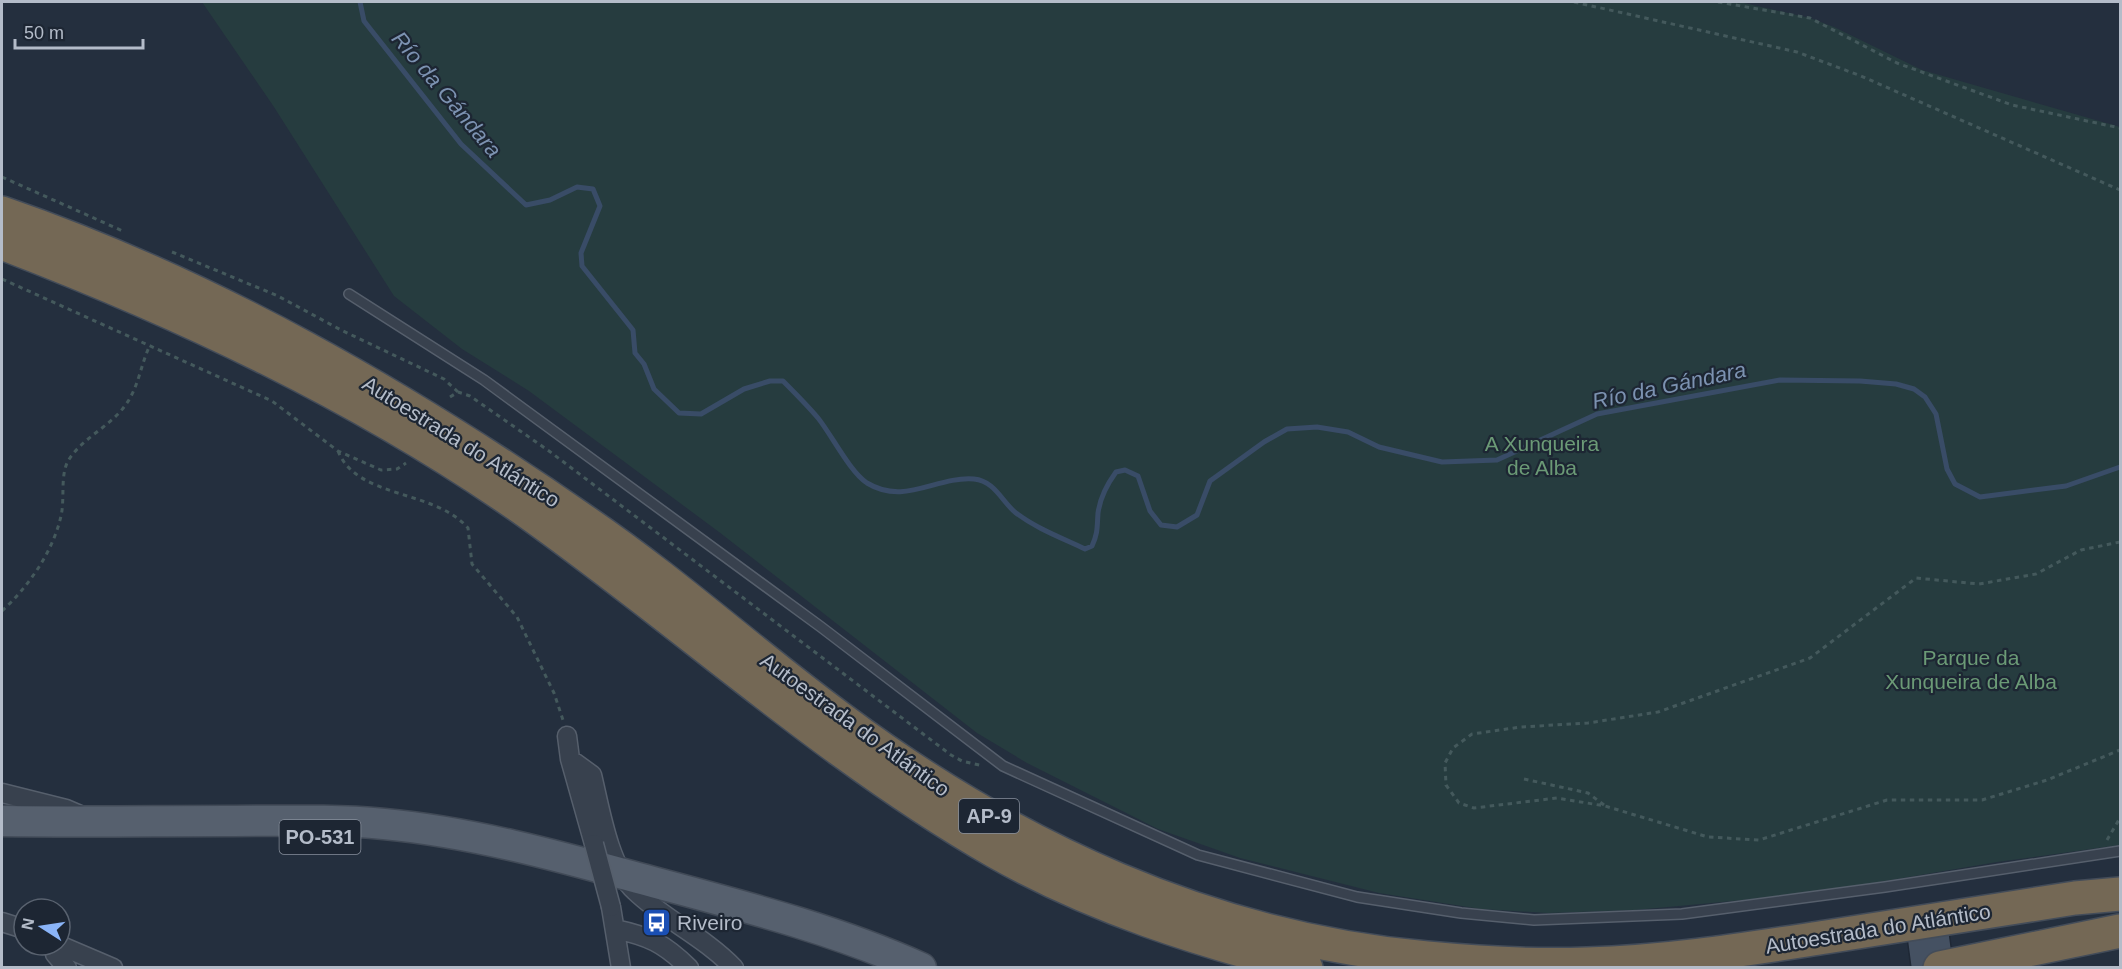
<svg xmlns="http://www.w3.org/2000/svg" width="2122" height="969" viewBox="0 0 2122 969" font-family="Arial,sans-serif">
	<rect width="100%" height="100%" fill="#242f3e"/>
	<path fill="#263c3f" d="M202 2H1740L1810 18 1834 27 1922 70 2120 127V845L1997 862 1844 888 1744 900 1635 910 1548 913 1481 909 1379 893 1240 858 1158 829 1027 763 977 733 719 532 529 391 462 349 394 296 274 107Z"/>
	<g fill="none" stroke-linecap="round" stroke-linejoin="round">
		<path stroke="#394c67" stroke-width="5" d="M360 2 364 21 461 144 526 205 550 200 577 187 593 189 600 206 581 253 582 266 633 330 635 353 644 364 654 389 679 413 701 414 744 389 770 381H783C795 393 807 405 818 418 831 434 850 472 867 483 905 506 936 476 974 479 995 481 1002 502 1016 513 1037 529 1062 538 1085 549L1092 546C1098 533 1097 527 1098 513 1100 498 1108 483 1116 472L1125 470 1138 476 1150 511 1161 525 1177 527 1197 515 1210 481 1264 442 1287 429 1317 427 1348 432 1379 447 1442 462 1497 460 1597 414 1780 380 1860 381 1896 384 1914 389 1925 397 1936 414 1947 469 1955 484 1980 497 2066 486 2120 467"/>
	</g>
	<path fill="#455162" stroke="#1f2835" stroke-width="1.5" d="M1948 924 1954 968H1911L1906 930Z"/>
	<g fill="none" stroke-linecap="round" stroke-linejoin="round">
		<defs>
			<path id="lane" d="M349 294 484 380 821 627 1003 766 1198 855 1357 897 1461 913 1534 920 1682 914 1885 887 2120 851"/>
			<path id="street" d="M567 736 570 759 594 844
				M570 759 592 775C600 808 609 867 635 891 665 920 703 936 734 968
				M2 793 66 809 80 815
				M611 907 621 968
				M2 922 24 929
				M615 929C648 936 664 943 689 968
				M54 945 55 954 67 968
				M59 945 113 968"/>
			<path id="primary" d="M2 821C77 822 153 821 228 821 280 821 332 819 384 824 470 832 555 855 638 878 734 904 829 927 921 968"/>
			<path id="highway" d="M2 213C211 285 405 397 587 523 675 583 755 656 841 719 1013 847 1211 939 1427 958 1480 963 1535 966 1587 964 1668 962 1747 949 1826 937 1909 924 1992 911 2075 898L2120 894
				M2 243C182 312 359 395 519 506 680 619 825 754 996 852 1093 907 1199 940 1306 968
				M1940 968 2120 931"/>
		</defs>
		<use href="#lane" stroke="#565f6c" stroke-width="12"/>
		<use href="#street" stroke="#565f6c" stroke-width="21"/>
		<use href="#primary" stroke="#414a57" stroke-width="33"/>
		<use href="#highway" stroke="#434c59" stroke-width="36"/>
		<path stroke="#44595c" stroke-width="3" stroke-dasharray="4.5 4.5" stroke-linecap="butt" d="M1574 2 1797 52 1861 76 2120 190
			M1718 2 1810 18 1897 63 2012 105 2120 128
			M2 177 125 232
			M172 252 278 296 341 330 444 379 458 392
			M2 279 272 401 338 451 381 470 397 469 406 463
			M450 397 458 392 470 396 549 451 951 755 962 761 983 766
			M338 451C357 499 434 489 468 528L472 564 517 617 554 693 563 720
			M2120 542 2081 550 2036 574 1979 584 1916 578 1810 658 1658 712 1588 723 1521 727 1472 734 1453 748 1445 763 1446 785 1459 803 1474 808 1557 798 1605 806 1708 837 1759 840 1887 800H1982L2047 780 2120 750
			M2 611C28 587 53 552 61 516 65 499 60 476 68 461 81 439 109 427 124 407 139 388 140 366 150 345
			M1524 779 1588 793 1604 805
			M2107 840 2120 818"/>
		<use href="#lane" stroke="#38414e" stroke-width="9"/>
		<use href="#street" stroke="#38414e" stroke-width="18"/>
		<use href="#primary" stroke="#56606e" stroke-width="30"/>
		<use href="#highway" stroke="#746855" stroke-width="33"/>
		<defs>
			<path id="street-bridge" d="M594 844 611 907"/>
		</defs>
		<use href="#street-bridge" stroke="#565f6c" stroke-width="21" stroke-linecap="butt"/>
		<use href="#street-bridge" stroke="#38414e" stroke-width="18"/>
	</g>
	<defs>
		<symbol id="bus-square" viewBox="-11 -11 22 22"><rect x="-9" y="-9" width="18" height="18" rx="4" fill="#1a4fb4" stroke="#1d2633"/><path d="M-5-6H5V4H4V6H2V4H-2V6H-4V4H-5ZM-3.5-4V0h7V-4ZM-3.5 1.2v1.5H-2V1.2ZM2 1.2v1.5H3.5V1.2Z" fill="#fff"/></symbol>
	</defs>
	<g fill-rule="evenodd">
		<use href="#bus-square" x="640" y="906" width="33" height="33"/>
	</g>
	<g text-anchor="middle" stroke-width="4.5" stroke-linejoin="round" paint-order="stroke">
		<g fill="#1d2633" stroke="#878f9c" stroke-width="1.5">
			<rect x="959" y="799" width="60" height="34" rx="4.5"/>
			<rect x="279.5" y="820" width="81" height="34" rx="4.5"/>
		</g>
		<g font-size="20" font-weight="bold" fill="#b4bcc9">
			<text x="989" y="823">AP-9</text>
			<text x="320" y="844">PO-531</text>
		</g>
		<g font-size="21" fill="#b4bcc9" stroke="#1d2633">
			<text transform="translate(461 442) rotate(32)" y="7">Autoestrada do Atlántico</text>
			<text transform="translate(855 725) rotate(36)" y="7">Autoestrada do Atlántico</text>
			<text transform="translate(1878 929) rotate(-9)" y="7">Autoestrada do Atlántico</text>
		</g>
		<g font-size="21" fill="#6b9a76" stroke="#1d2633">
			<text x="1542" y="451">A Xunqueira<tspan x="1542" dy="24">de Alba</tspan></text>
			<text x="1971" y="665">Parque da<tspan x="1971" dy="24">Xunqueira de Alba</tspan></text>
		</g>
		<g font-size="21" fill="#b4bcc9" stroke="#1d2633" text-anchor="start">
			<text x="677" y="930">Riveiro</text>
		</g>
		<g font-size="22" font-style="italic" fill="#7c92b1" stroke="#1d2633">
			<text transform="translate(447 94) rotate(50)" y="8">Río da Gándara</text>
			<text transform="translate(1669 385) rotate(-12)" y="8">Río da Gándara</text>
		</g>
	</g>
	<rect width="2122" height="969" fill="none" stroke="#b4bcc9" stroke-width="6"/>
	<g transform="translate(42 927) rotate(282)"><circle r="28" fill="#1d2633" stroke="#59626f" stroke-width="1.5"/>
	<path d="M0-4.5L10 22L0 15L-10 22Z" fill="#8ab4f8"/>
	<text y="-9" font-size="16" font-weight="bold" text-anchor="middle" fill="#b4bcc9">N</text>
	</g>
	<path d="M15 39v9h128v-9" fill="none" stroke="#b4bcc9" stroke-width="3"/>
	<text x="24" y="39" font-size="18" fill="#b4bcc9" stroke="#1d2633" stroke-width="4.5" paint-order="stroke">50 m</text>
</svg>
